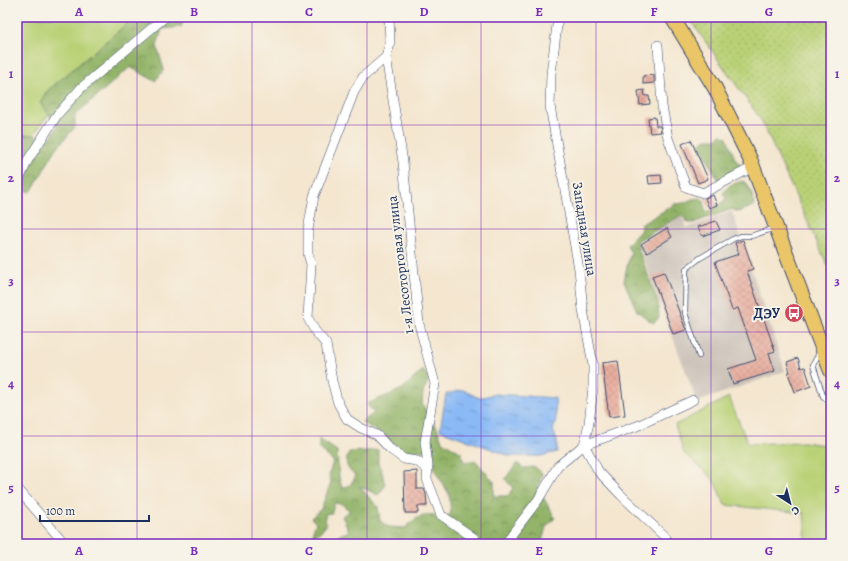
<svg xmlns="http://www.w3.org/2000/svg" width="848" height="561" viewBox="0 0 848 561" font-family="Alegreya,serif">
	<defs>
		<pattern id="forest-crowns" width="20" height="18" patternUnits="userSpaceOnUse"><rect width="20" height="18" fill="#92b367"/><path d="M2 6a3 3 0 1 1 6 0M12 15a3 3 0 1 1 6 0" fill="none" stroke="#769258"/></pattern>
		<pattern id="park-dots" width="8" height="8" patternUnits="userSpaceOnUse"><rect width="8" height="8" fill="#b9d176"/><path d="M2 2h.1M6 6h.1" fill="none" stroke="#9eb468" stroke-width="1.8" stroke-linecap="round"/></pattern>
		<pattern id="water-ripples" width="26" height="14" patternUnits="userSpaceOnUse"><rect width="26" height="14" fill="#8ab9f5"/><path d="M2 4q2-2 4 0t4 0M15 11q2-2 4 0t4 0" fill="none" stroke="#7097ca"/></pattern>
		<pattern id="building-cross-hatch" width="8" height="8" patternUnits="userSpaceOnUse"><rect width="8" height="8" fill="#e8ae9f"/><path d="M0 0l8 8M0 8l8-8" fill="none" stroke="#c6968b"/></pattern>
	</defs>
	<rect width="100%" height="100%" fill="#f7f3e8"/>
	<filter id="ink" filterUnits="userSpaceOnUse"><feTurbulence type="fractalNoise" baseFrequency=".025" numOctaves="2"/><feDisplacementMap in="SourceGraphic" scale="8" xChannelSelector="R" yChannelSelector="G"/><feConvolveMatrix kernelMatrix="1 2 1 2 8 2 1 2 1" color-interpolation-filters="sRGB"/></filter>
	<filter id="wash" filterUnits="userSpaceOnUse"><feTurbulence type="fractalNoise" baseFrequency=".012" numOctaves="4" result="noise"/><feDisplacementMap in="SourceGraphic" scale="16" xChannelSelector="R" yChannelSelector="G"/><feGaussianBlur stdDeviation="0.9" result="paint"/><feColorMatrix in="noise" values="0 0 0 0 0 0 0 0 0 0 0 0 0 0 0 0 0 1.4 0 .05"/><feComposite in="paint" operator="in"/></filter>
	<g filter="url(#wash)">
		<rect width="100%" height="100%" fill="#f4e6cf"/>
		<path fill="#ccc2b9" d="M732 211 785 371 697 402 638 243 682 216 687 228Z"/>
		<path fill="#b9d176" stroke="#6a806a" d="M17 17H135L46 92 40 103 49 114 33 135H17V92L20 89 17 80Z
			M729 397 748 444 804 442 831 446V544H806L804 513 725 505 713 479 684 453 675 425Z"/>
		<path fill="url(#forest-crowns)" stroke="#567162" d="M135 17H184L181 27 162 29 157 46 164 70 155 81 130 67 75 115V127L56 149 31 192 17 188V156L19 154 17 145V135H33L49 140 58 126 40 103 46 92Z
			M721 134 727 138 735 159 741 166V171L719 181 699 144 706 139H716Z
			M742 181 745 182 752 194 754 206 738 212 732 209 693 223H688L682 215 637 241 639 251 658 302 659 318 653 323 637 311 624 281 627 266 631 253 627 245 640 231 642 224 675 204 684 203 692 199 701 198 704 201 705 212 714 209 726 199 723 193 730 185Z
			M423 370 429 379 423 392 422 404 436 426 442 441 462 453 464 463 475 460 494 482V496H508L513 488 505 479 517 463 523 468 535 467 542 473 538 488 555 518 546 527 542 541 522 543 520 544H318L349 531 342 516 350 511 342 504 334 503 332 513 325 514 326 526 314 537 313 530 316 523 311 518 321 509 331 482 329 475 333 461 319 448V439L337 451 339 477 342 488 350 485 356 476C346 469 344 463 349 452L378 450V463L382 472 385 486 378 495 359 486 378 507 380 521 389 527 405 528C414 518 429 510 442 518L451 514 449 494 431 464 433 453 418 450 406 453 382 435 362 422 374 413 367 404 402 389Z"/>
		<path fill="url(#park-dots)" stroke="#6a806a" d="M688 17H831V273L761 120Z"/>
		<path fill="url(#water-ripples)" stroke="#5274aa" d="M463 390 479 398 495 394 555 398 556 421 553 430 557 441V452L541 456H510L440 430 446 394Z"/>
		<g id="blocks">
			<path fill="url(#building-cross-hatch)" d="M654 75V83L643 84V76Z
				M644 90 645 96H649L650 104 640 105 638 91Z
				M655 117 656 126H660L661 132 650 133 648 118Z
				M691 140 708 179 698 183 682 144Z
				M661 175 662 183 649 184 648 176Z
				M713 195 717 205 709 208 705 198Z
				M716 221 720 230 702 236 698 227Z
				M667 228 672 237 647 253 641 244Z
				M743 240 753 269 747 271 775 351 769 353 775 371 733 384 728 369 756 360 738 308 732 310 715 262 739 254 735 243Z
				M664 272 686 330 673 334 652 276Z
				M798 358 801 368 805 367 811 386 795 392 788 373 790 372 787 362Z
				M618 361 625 415 609 417 602 363Z
				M417 471V489H424L426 494 427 506H418V513H405L404 472Z"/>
		</g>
	</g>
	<g filter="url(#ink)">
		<use href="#blocks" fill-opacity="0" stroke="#3c4a6f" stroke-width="1"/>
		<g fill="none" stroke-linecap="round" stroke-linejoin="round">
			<defs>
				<path id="service" d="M820 351 813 365 823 396 831 403
					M699 356 685 313 686 269 700 258 733 239 741 236H751L775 228"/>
				<path id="minor" d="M389 17 390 44 386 57 363 77 354 92 314 196 308 230V254L311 264 308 318 315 331 326 344 332 381 338 403 347 419 361 428 377 435 390 449 404 459 417 461 428 470
					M558 17 551 74 550 106 579 269 583 310 593 365V388L589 423 584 445
					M658 45 662 106 668 138 686 187 703 193 753 167
					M386 57 403 162 419 324 435 384 425 442 428 465 427 479 441 515 474 538 475 544
					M17 184 28 160 57 115 81 88 165 17
					M584 445 599 472 621 495 666 538
					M17 488 65 544
					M506 544 512 534 538 500 558 466 584 445 637 426 693 400"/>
				<path id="primary" d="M672 17 715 88 750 159 831 371"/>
			</defs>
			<use href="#service" stroke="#3c4a6f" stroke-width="6"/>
			<use href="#minor" stroke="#3c4a6f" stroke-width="10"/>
			<use href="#primary" stroke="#3c4a6f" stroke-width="16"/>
			<use href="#service" stroke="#fff" stroke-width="4.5"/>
			<use href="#minor" stroke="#fff" stroke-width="9"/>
			<use href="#primary" stroke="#eac669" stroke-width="14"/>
		</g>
	</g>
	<path fill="none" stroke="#7b2cbf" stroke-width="1" stroke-opacity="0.55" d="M137 17V544M252 17V544M367 17V544M481 17V544M596 17V544M711 17V544M17 125H831M17 229H831M17 332H831M17 436H831"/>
	<defs>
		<symbol id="bus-disc" viewBox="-11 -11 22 22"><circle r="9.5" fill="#d1495b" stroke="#f7f3e8"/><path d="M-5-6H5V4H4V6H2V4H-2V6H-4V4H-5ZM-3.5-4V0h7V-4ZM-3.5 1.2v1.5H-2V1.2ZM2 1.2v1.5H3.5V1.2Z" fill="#fff"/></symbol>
	</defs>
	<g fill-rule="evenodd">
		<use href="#bus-disc" x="783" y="302" width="22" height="22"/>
	</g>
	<g text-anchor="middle" stroke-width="4" stroke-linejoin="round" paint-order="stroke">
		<g font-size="14" fill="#1b2f5e" stroke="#f7f3e8">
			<text transform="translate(585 229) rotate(81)" y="5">Западная улица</text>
			<text transform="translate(400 265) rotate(-97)" y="5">1-я Лесоторговая улица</text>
		</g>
		<g font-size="14" font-weight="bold" fill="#1b2f5e" stroke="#f7f3e8" text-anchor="end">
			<text x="780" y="318">ДЭУ</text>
		</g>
	</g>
	<rect width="848" height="561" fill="none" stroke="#f7f3e8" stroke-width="44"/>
	<g transform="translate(790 503) rotate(144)" stroke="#f7f3e8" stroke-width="3" paint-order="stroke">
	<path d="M0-3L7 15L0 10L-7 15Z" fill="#1b2f5e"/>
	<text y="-6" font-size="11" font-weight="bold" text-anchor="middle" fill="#1b2f5e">С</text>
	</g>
	<path d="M40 515v6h109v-6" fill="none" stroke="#1b2f5e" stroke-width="2"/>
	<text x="46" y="515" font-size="12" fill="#1b2f5e" stroke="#f7f3e8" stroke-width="3" paint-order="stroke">100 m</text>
	<rect x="22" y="22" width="804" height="517" fill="none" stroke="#7b2cbf" stroke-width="1.5"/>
	<g font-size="13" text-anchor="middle" font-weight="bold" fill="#7b2cbf">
		<text x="79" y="16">A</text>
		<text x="194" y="16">B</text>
		<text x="309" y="16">C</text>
		<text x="424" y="16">D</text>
		<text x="539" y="16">E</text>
		<text x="654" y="16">F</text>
		<text x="769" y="16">G</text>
		<text x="11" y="78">1</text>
		<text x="837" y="78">1</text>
		<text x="11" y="182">2</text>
		<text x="837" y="182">2</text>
		<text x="11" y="285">3</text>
		<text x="837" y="285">3</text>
		<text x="11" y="388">4</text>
		<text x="837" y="388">4</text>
		<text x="11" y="492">5</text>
		<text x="837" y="492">5</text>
		<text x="79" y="555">A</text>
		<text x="194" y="555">B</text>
		<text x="309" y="555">C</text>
		<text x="424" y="555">D</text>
		<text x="539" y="555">E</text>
		<text x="654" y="555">F</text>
		<text x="769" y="555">G</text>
	</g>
</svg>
